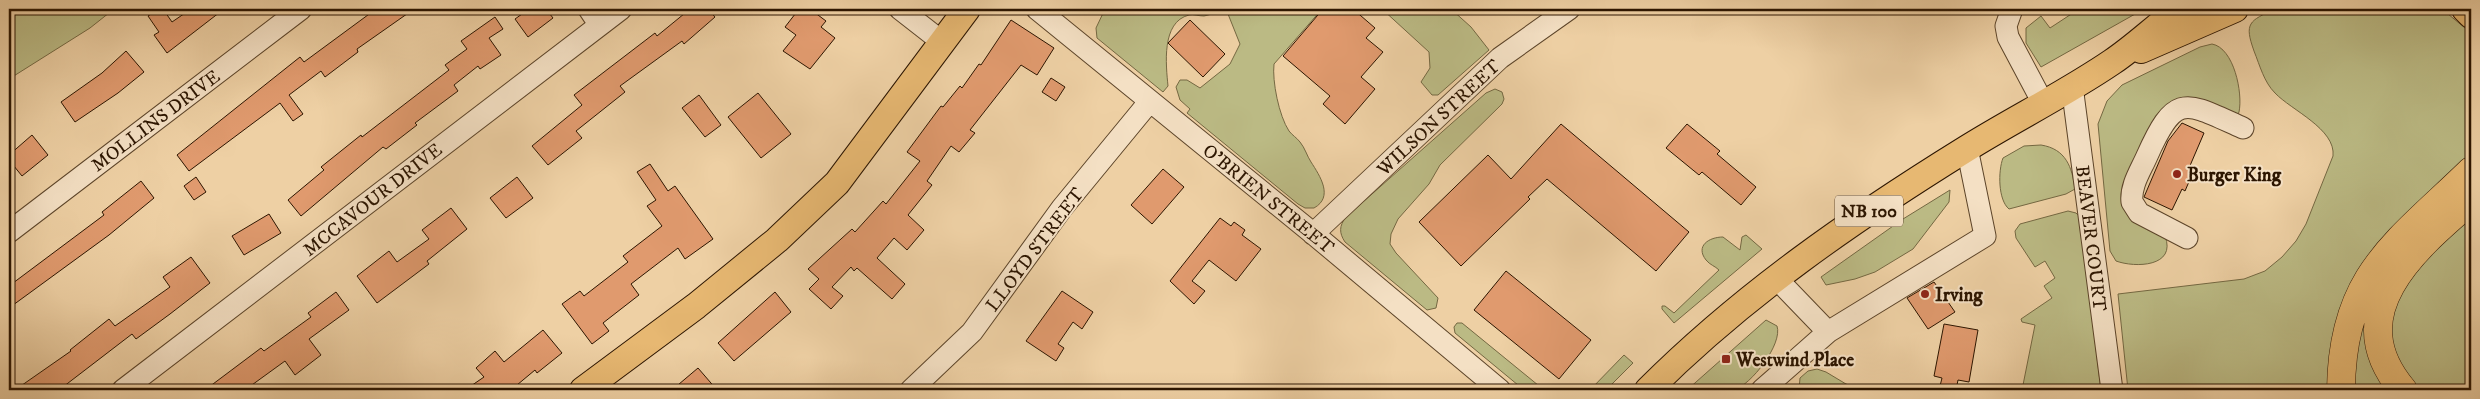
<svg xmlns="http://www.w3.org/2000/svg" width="2480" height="399" viewBox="0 0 2480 399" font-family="'IM FELL DW Pica',serif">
	<rect width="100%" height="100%" fill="#eed0a4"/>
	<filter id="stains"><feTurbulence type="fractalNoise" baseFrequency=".004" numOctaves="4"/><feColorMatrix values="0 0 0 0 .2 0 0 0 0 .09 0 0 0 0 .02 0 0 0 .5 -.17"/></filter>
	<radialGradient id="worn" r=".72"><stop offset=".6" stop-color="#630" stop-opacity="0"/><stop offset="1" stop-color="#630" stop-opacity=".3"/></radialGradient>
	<path fill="#bbba84" stroke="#746842" d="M9 9H114L90 28 9 79Z
		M1105 9H1322L1274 64C1272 81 1279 116 1289 131 1292 135 1297 138 1300 142 1305 148 1307 156 1311 162 1320 176 1334 197 1314 208H1305L1298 204 1187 113 1190 109 1180 100 1176 87 1180 80H1187L1200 88 1230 64 1240 44 1228 14 1223 9C1217 11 1211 15 1204 16 1199 16 1193 14 1189 15 1161 22 1166 65 1168 86L1163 92 1097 38 1096 28Z
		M1382 9H1451L1471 27 1489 50 1438 95H1432L1421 82 1430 68 1429 52Z
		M2079 9H2144L2041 67 2026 43V28L2041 16 2050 28Z
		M2275 9H2442L2471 33V160L2390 239 2333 390H2128L2118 294 2244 279 2265 271 2282 257 2296 241 2306 224 2333 156C2336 129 2291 110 2275 93 2264 82 2260 66 2254 51 2244 23 2249 21 2275 9Z
		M2212 44C2234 48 2243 93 2239 112L2238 114 2192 102 2127 183 2165 236C2177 267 2135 268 2116 261L2110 251 2098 124 2107 101 2122 85 2200 47Z
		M1495 89 1502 92 1504 99 1502 104 1440 165 1429 184 1398 219 1391 234 1390 244 1396 253 1438 298 1436 308 1427 310 1345 242C1339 233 1339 226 1346 217L1486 93Z
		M2041 145C2066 149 2072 167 2075 189L2066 194 2009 209C1998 200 1998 171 2003 158L2024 146Z
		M1950 190 1949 202 1913 249 1875 272 1855 279 1826 285 1821 277 1903 219Z
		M2068 211 2076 213 2080 217 2101 390H2022L2035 325 2022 322 2021 319 2052 298 2044 286 2055 278 2045 261 2035 267 2016 238 2015 231 2020 224Z
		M2471 211V390H2414L2387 351 2392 298Z
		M1746 235 1762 249 1674 323 1662 309V306H1665L1674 313 1719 270C1715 266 1710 265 1706 260 1695 246 1709 237 1723 237L1740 250 1742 237Z
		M2370 316 2391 390H2350L2356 320Z
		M1766 320 1777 326C1783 344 1751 385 1734 390 1723 394 1699 390 1687 390Z
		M1457 323H1462L1544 390H1524L1455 333 1454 327Z
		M1624 355 1633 363 1606 390H1590Z
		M1817 369 1826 372 1846 384 1864 390H1799L1800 378 1808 371Z"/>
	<path fill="#e09a6e" stroke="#2c1500" d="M159 9H163L172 22 191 9H224L167 53 154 35 159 32 148 16Z
		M376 9H414L357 49 358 52 325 77 321 71 289 95 303 114 293 121 280 103 189 171 177 155 300 57 304 62Z
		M529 9H546L553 18 528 37 515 19Z
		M690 9H708L715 17 684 44 682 41 620 86 625 92 576 131 582 138 548 165 532 146 582 105 574 95 655 33 657 36Z
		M799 9H810L826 21 821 27 835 38 810 69 783 51 796 35 785 27Z
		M1323 9H1353L1375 28 1366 38 1383 52 1361 77 1375 89 1345 124 1323 104 1330 96 1283 56Z
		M495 17 503 29 489 38 501 55 480 69 478 66 454 85 458 91 415 123 417 125 386 149 383 147 301 216 288 200 324 170 321 167 361 135 362 137 449 70 445 65 467 49 461 41Z
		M1011 20 1054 48 1037 75 1021 65 970 130 975 133 959 152 951 146 927 181 932 185 908 215 924 230 907 250 894 238 877 258 905 284 892 299 857 268 854 271 851 267 832 287 843 296 831 309 809 289 819 279 808 269 852 229 855 232 883 201 886 204 920 161 907 152 941 106 943 107 960 86 962 88 979 64 981 65Z
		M1190 20 1225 54 1203 77 1168 43Z
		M126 51 144 72 118 93 75 122 61 102 102 73Z
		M1051 78 1065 87 1056 101 1042 92Z
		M758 93 791 134 761 158 728 117Z
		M699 95 721 125 705 137 682 108Z
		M2182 123 2204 133 2189 168 2194 170 2185 191 2182 189 2172 210 2144 197 2168 141Z
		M1561 124 1689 232 1656 271 1547 179 1528 197 1530 199 1461 266 1419 222 1488 155 1511 179Z
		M1687 124 1720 151 1717 154 1756 187 1741 205 1702 172 1699 175 1666 148Z
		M32 135 48 155 22 176 9 160V155Z
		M650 164 668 191 675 186 713 239 685 259 678 248 631 284 639 295 603 323 609 331 592 344 562 304 580 291 584 296 628 262 623 256 662 226 647 206 656 200 637 172Z
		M1163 169 1184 187 1152 224 1131 205Z
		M196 177 206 192 194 200 184 186Z
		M517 177 533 198 506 218 490 198Z
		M141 181 154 198 109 235 9 308V286L104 215 102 212Z
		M451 208 467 229 427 261 429 264 377 303 357 276 389 251 397 262 429 239 422 230Z
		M269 214 281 233 244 255 232 236Z
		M1220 218 1231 226 1234 222 1245 230 1242 235 1261 249 1236 281 1209 260 1192 281 1205 291 1194 304 1170 281Z
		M191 257 210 283 170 314 136 339 132 334 59 390H15L71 351 70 350 109 319 115 326 170 287 163 277Z
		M1506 271 1591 340 1559 379 1474 310Z
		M1934 282 1955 312 1928 329 1907 298Z
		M1062 291 1093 312 1082 329 1073 322 1058 344 1064 348 1056 361 1026 341Z
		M336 292 349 310 309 339 321 355 295 375 285 361 245 390H205L261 348 264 351 311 317 308 313Z
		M775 292 791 312 734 361 718 343Z
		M1944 324 1978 330 1969 382 1958 380 1956 390H1939L1942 378 1934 376Z
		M543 330 562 353 537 373 535 370 511 390H465L484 377 476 368 495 351 504 362Z
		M698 368 717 390H672Z"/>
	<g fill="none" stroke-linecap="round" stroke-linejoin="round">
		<defs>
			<path id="minor" d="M589 9 599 24
				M900 9 941 41
				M1037 9 1310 231 1500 390
				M2012 9 2006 26 2008 37 2043 103
				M2072 86 2112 390
				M9 232 301 9
				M1313 234 1500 58 1569 9
				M2187 238 2139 213 2132 202C2130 186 2141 170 2147 156 2176 91 2185 102 2243 128
				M1776 278 1828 332
				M123 390 621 9
				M911 390 972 332 1062 208 1150 101
				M1762 390 1828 332 1985 236 1967 148"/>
			<path id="major" d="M2465 9 2471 15
				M2141 50 2235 9
				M583 390 696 306 777 240 837 183 967 9
				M1648 390C1743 295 1853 219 1966 149 2014 119 2065 94 2112 62 2136 46 2157 25 2180 9"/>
			<path id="highway" d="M2341 390C2342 275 2396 244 2471 171
				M2403 390C2338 313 2414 249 2471 200"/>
		</defs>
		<use href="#minor" stroke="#5c4429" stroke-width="23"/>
		<use href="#major" stroke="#2c1500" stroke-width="28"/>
		<use href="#highway" stroke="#2c1500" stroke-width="29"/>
		<use href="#minor" stroke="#f4e0c4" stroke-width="21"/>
		<use href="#major" stroke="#e7b872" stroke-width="26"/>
		<use href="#highway" stroke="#e7b872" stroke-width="28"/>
	</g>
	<g fill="#8f2418" stroke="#f4e0c4" stroke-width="2">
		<circle cx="2177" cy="174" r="5"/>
		<circle cx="1925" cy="294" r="5"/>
		<rect x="1721" y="354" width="10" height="10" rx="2.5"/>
	</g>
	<g text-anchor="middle" stroke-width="4" stroke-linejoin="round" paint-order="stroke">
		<rect fill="#f4e0c4" stroke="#68523b" stroke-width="1" x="1835" y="195.5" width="68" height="31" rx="4"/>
		<g font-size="18" font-weight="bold" fill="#2c1500">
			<text x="1869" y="217">NB 100</text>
		</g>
		<g font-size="19" fill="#2c1500" stroke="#f4e0c4">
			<text transform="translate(1438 117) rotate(-43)" y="7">WILSON STREET</text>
			<text transform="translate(155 120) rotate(-37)" y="7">MOLLINS DRIVE</text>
			<text transform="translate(1269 198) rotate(39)" y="7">O'BRIEN STREET</text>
			<text transform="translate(372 199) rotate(-38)" y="7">MCCAVOUR DRIVE</text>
			<text transform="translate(2092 238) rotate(83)" y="7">BEAVER COURT</text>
			<text transform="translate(1034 249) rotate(-53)" y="7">LLOYD STREET</text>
		</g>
		<g font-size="19" font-weight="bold" fill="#2c1500" stroke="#f4e0c4" text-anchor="start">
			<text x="2187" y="181">Burger King</text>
			<text x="1935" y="301">Irving</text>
			<text x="1736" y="366">Westwind Place</text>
		</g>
	</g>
	<rect width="2480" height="399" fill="none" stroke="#eed0a4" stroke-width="30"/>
	<rect x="10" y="10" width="2460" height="379" fill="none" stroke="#2c1500" stroke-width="2.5"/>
	<rect x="15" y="15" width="2450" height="369" fill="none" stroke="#2c1500"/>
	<rect width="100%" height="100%" filter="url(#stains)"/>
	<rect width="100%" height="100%" fill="url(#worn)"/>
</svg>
